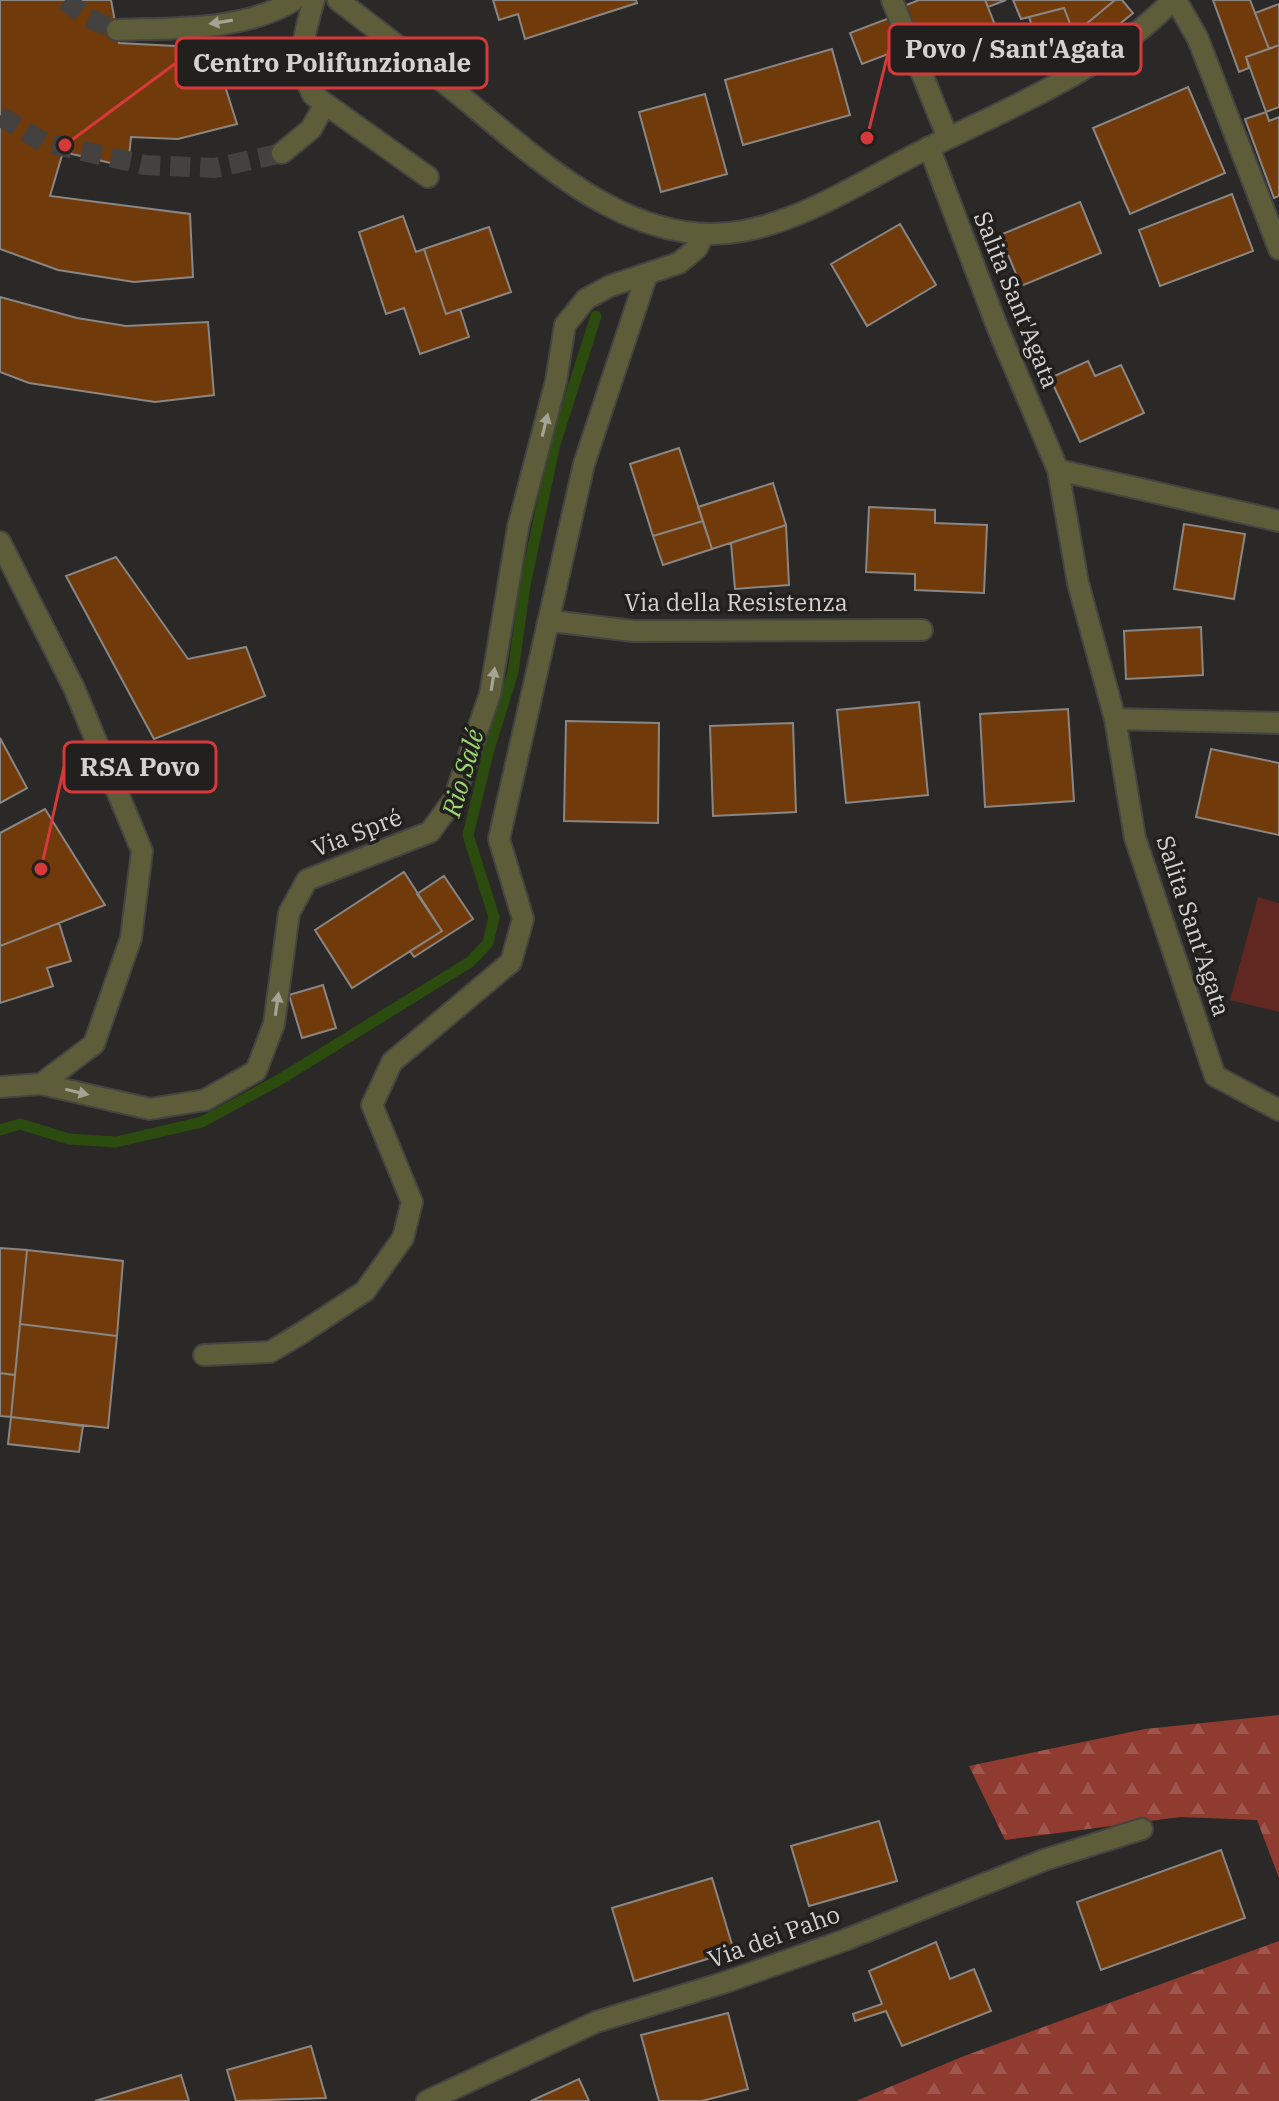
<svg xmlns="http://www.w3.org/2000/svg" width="1279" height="2101" viewBox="0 0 1279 2101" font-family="'IBM Plex Serif',serif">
	<defs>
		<pattern id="forest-firs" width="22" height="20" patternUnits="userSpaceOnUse" patternTransform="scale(2)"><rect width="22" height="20" fill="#903b30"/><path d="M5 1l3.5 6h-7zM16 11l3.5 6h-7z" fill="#9f564d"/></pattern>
	</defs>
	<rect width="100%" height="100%" fill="#2a2927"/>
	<path fill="url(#forest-firs)" d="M1279 1715V1878L1257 1820 1180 1817 1005 1840 969 1766 1145 1729Z
		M1279 1941V2101H856L964 2056Z"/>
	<path fill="#602820" d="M1258 897 1279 903V1012L1230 1000Z"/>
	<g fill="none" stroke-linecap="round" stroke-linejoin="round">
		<path stroke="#2c4b0e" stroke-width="11" d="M0 1130 20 1124 69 1139 116 1142 202 1122 279 1080 470 962 488 943 494 917 468 835 488 753 513 672 525 585 555 444 596 316"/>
	</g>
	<path fill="#703a0b" stroke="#898684" stroke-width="2" d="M0 0H111L119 43 213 48 237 124 178 139 131 137 128 167 63 152 50 196 190 214 193 277 134 282 58 270 0 249Z
		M493 0H636L637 3 525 39 518 14 499 20Z
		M919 0H985L995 25 916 53 901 7Z
		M985 0H1006L988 7Z
		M1013 0H1115L1074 34 1064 8 1021 19Z
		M1115 0H1122L1133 13 1088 50 1074 34Z
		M1213 0H1250L1269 49 1246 57 1249 68 1239 72Z
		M1279 4V45L1269 49 1255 13Z
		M1064 8 1074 34 1088 50 1046 67 1029 17Z
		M892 17 904 48 862 64 850 33Z
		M1279 45V107L1266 112 1246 57Z
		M832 49 850 115 743 145 725 80Z
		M1188 87 1225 173 1130 214 1093 128Z
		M705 94 727 174 661 192 639 112Z
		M1266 112 1269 121 1279 117V196L1274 198 1245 119Z
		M1232 194 1253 251 1160 286 1139 230Z
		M1080 202 1101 253 1021 286 1000 235Z
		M403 216 416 252 424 249 446 314 460 309 469 337 420 354 404 308 386 314 359 232Z
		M900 224 936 285 867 326 831 264Z
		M489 227 511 292 446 314 424 249Z
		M0 297 77 318 126 326 208 322 214 395 155 402 29 383 0 372Z
		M1088 361 1095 376 1121 365 1144 413 1080 442 1050 378Z
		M679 448 703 521 653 536 630 464Z
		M773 483 786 525 712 549 698 507Z
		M869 507 935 510V523L987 525 984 593 915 590V574L866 572Z
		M703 521 712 549 663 565 653 536Z
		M1184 524 1245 534 1234 599 1174 589Z
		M786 525 789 585 735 589 731 543Z
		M116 557 188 659 246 647 265 696 154 739 66 576Z
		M1201 627 1203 675 1126 679 1124 631Z
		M919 702 928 795 846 803 837 710Z
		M1068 709 1074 801 985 807 980 714Z
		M566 721 659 723 658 823 564 821Z
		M793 723 796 812 713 816 710 726Z
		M0 738 27 788 0 803Z
		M1211 749 1279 763V835L1196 817Z
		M45 809 105 905 0 946V833Z
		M404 872 442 931 352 988 315 930Z
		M444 876 473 919 414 957 410 951 442 931 417 894Z
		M59 923 71 961 47 968 53 986 0 1003V946Z
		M323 985 336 1028 302 1038 289 995Z
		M0 1248 27 1250 15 1375 0 1373Z
		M27 1250 123 1261 117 1336 20 1324Z
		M20 1324 117 1336 108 1428 11 1417Z
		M0 1373 15 1375 11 1417 0 1416Z
		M11 1417 83 1426 79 1452 8 1444Z
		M879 1821 897 1881 809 1906 791 1846Z
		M1221 1850 1245 1918 1101 1970 1077 1902Z
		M712 1878 734 1951 634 1981 612 1908Z
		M936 1942 950 1979 974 1969 991 2011 902 2046 886 2011 855 2021 853 2014 882 2004 869 1971Z
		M728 2013 748 2089 702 2101H659L641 2035Z
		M311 2046 326 2098 236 2101 227 2070Z
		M181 2075 189 2101H95Z
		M579 2079 589 2101H531Z"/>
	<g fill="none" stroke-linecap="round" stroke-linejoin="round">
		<path stroke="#434240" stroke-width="20" stroke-dasharray="20 10" stroke-linecap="butt" d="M65 0 88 18 117 30
			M0 116 43 142 145 165 215 168 282 153"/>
		<defs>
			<path id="minor" d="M314 0C304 35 295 61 313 95L428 177
				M338 0C378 31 418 61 457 93 536 157 631 252 743 231 808 219 871 176 930 147 1017 104 1104 70 1173 0
				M892 0 948 138
				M1176 0 1198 39 1279 249
				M117 30C173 28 246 31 294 0
				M929 147 998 329 1058 470 1078 583 1115 719 1135 838 1215 1076 1279 1110
				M282 153 311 129 324 106
				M1058 470 1279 521
				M0 542 74 688 142 851 131 938 94 1044 41 1084
				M551 621 633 631 922 630
				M1115 719 1279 723
				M0 1087 41 1084 150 1109 205 1100 256 1071 274 1024 289 913 307 880 430 832 454 799 490 694 518 527 556 381 565 325 586 299 610 286 679 263 697 248 704 234
				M204 1355 270 1352 300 1334 365 1291 403 1238 412 1202 372 1105 392 1062 511 962 523 919 499 839 584 464 647 274
				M427 2101 596 2022 726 1982 845 1940 1044 1860 1142 1829"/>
		</defs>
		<use href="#minor" stroke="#454442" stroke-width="24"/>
		<use href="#minor" stroke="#5e5d39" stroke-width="20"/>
	</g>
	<defs><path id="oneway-solid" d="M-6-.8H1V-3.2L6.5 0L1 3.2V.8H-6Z" transform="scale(2)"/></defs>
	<g fill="#a4a394">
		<use href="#oneway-solid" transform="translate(221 22) rotate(171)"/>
		<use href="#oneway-solid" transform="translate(545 425) rotate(-76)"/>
		<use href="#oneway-solid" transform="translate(493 679) rotate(-81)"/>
		<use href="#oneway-solid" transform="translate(277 1004) rotate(-82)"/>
		<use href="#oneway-solid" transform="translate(77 1092) rotate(13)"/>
	</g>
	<g text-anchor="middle" stroke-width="7" stroke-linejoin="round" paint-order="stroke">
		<g font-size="24" fill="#d3d2d1" stroke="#21201e">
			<text transform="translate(1016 300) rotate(68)" y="8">Salita Sant'Agata</text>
			<text x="736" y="611">Via della Resistenza</text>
			<text transform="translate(357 833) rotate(-21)" y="8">Via Spré</text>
			<text transform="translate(1193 926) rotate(72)" y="8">Salita Sant'Agata</text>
			<text transform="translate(774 1937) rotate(-20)" y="8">Via dei Paho</text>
		</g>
		<g font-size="26" font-style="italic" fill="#9dd871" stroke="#21201e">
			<text transform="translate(463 773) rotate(-74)" y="9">Rio Salé</text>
		</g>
	</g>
	<path fill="none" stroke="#d63939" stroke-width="3" d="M867 138L889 49M65 145L176 63M41 869L64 767"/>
	<g fill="#d63939" stroke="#21201e" stroke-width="3">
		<circle cx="867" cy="138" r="8"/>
		<circle cx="65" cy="145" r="8"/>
		<circle cx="41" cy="869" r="8"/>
	</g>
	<g fill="#21201e" stroke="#d63939" stroke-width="3">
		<rect x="889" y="24" width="252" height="50" rx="8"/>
		<rect x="176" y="38" width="311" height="50" rx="8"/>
		<rect x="64" y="742" width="152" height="50" rx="8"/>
	</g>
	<g font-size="26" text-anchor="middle" font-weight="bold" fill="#d3d2d1">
		<text x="1015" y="58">Povo / Sant'Agata</text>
		<text x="332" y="72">Centro Polifunzionale</text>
		<text x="140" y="776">RSA Povo</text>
	</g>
</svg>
